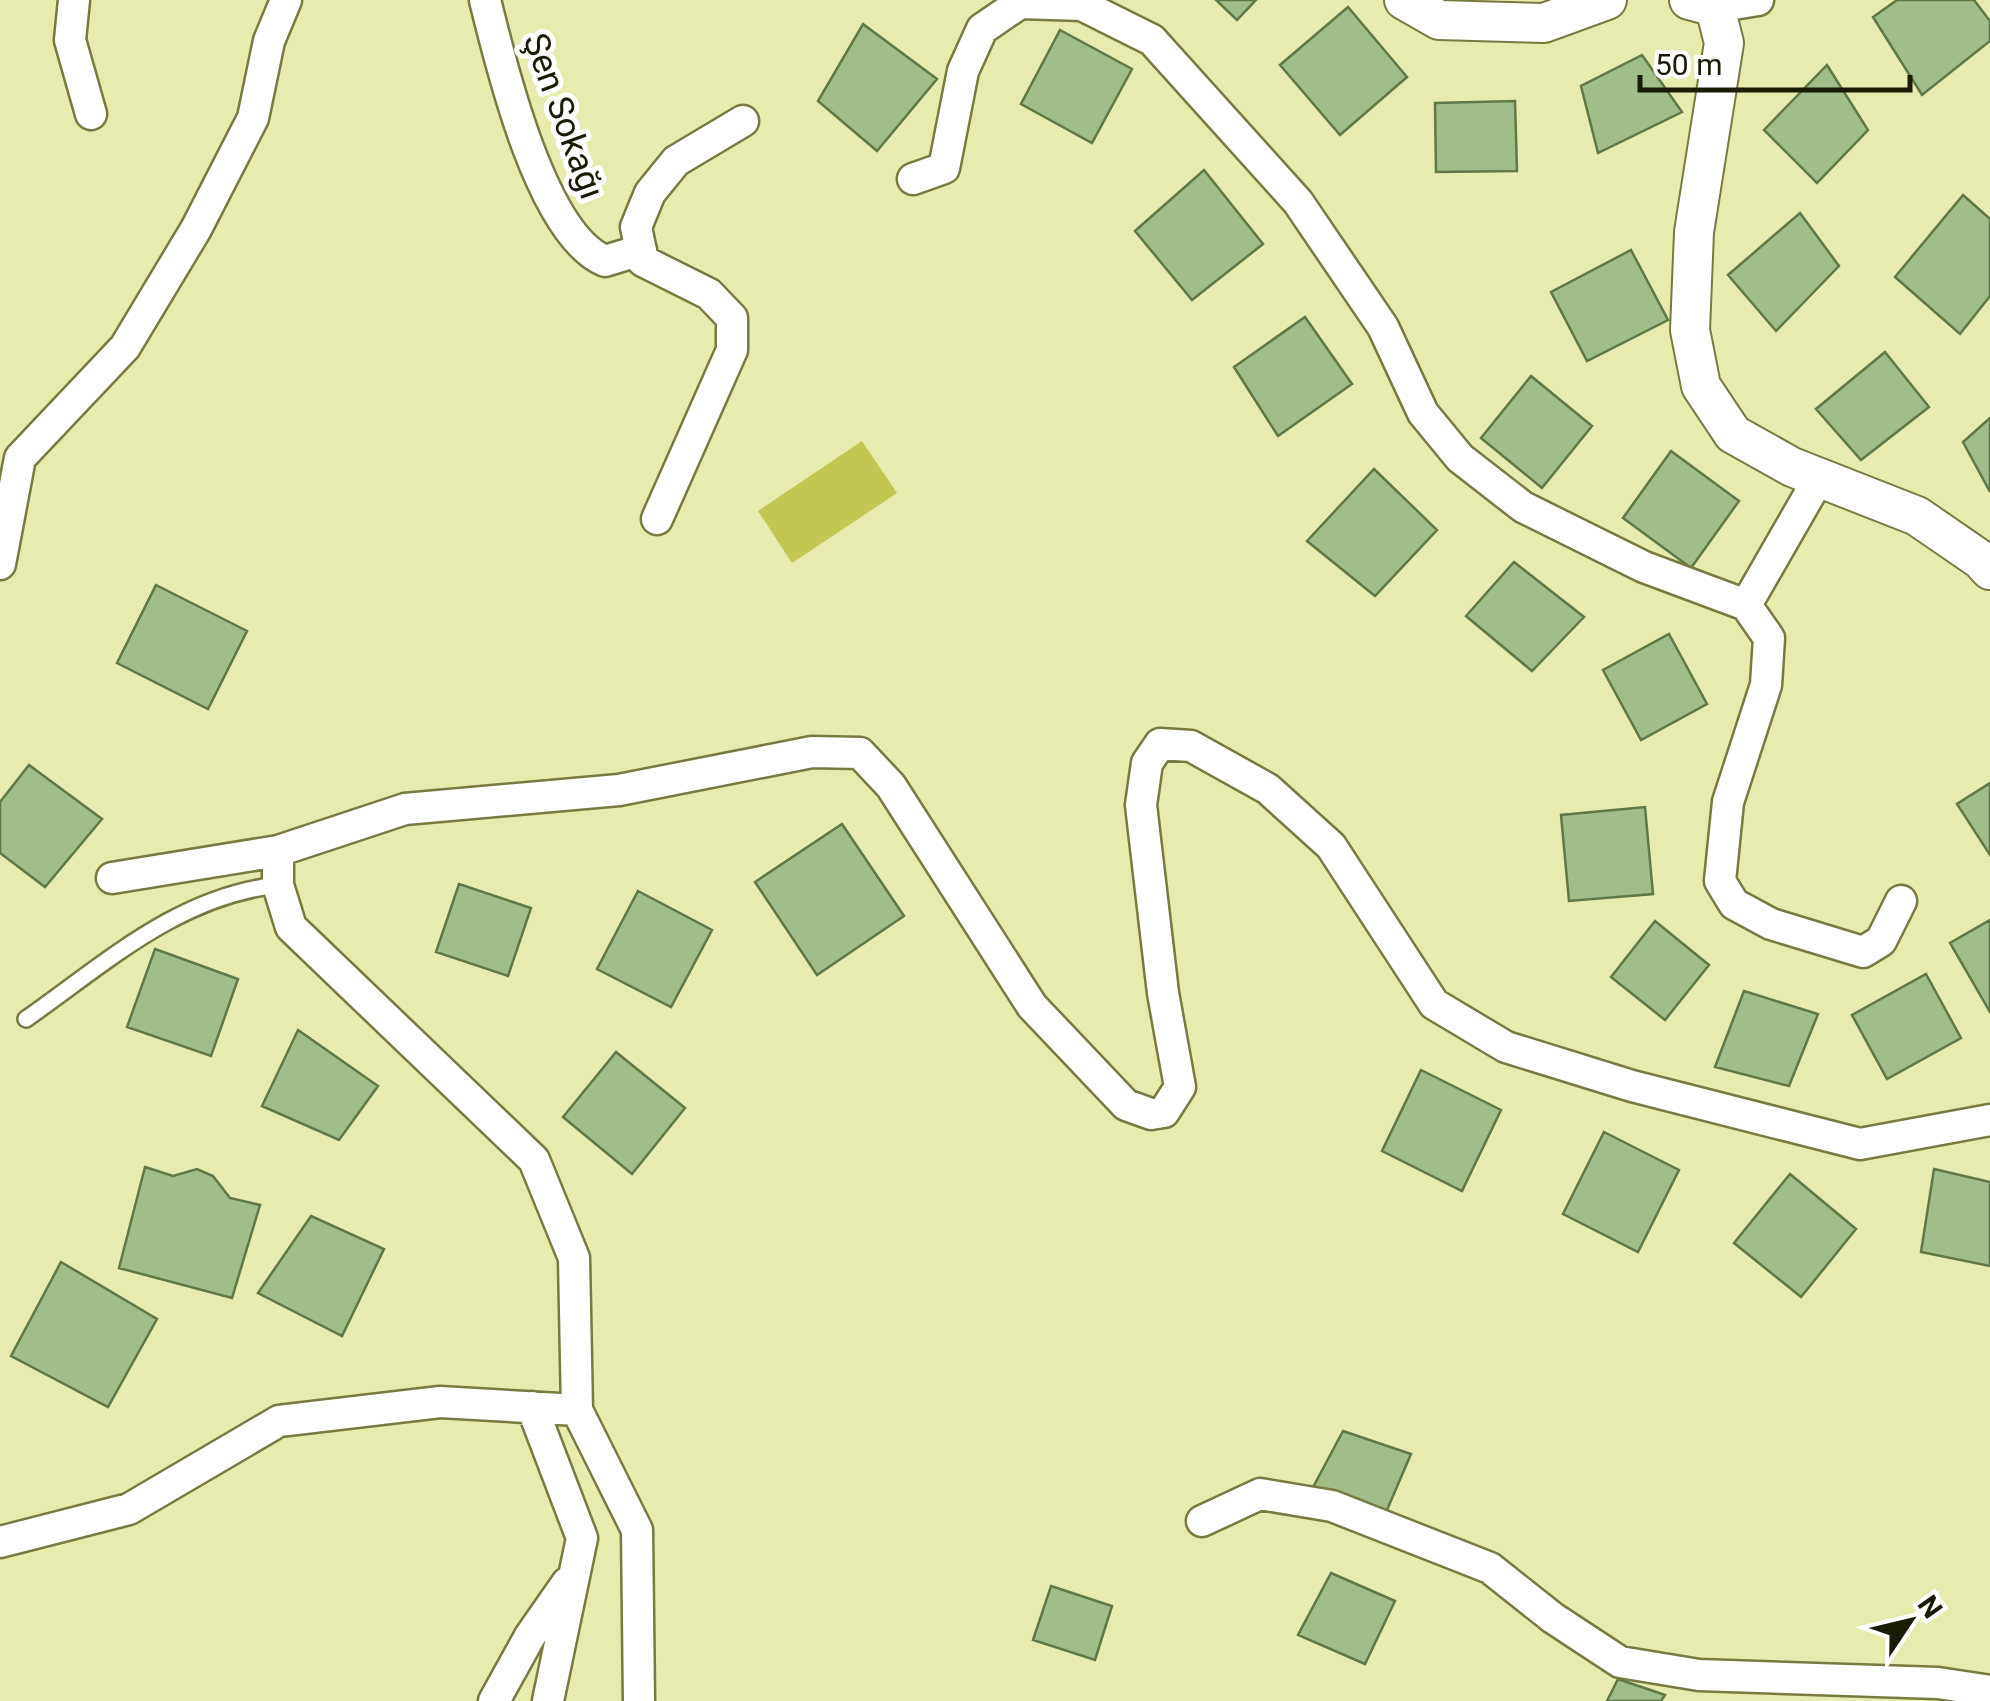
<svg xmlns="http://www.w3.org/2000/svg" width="1990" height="1701" viewBox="0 0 1990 1701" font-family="Roboto,sans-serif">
	<rect width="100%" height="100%" fill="#e7ebae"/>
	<path fill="#c2c653" d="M862 441 897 493 792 563 758 511Z"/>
	<path fill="#a1bd88" stroke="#5f7846" stroke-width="2.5" d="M1216 0H1256L1237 20Z
		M1897 0H1974L1990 21V41L1922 95 1873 17Z
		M1348 7 1407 77 1340 135 1280 65Z
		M863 24 937 79 877 151 818 101Z
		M1060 30 1132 69 1092 143 1021 104Z
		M1642 55 1682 112 1598 153 1581 86Z
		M1827 65 1868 130 1817 183 1764 130Z
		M1515 101 1517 171 1436 172 1435 103Z
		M1204 170 1263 244 1192 300 1135 231Z
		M1963 195 1990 219V296L1960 334 1895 277Z
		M1800 213 1839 266 1776 331 1728 275Z
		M1631 250 1668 320 1587 361 1551 292Z
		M1305 317 1352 384 1278 436 1234 367Z
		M1885 352 1929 407 1861 460 1816 409Z
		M1531 376 1592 426 1542 488 1481 438Z
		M1990 418V492L1963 442Z
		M1671 451 1739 501 1691 568 1623 518Z
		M1374 469 1437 530 1375 596 1307 541Z
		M1514 562 1584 617 1532 671 1466 616Z
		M156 585 247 631 208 709 117 663Z
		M1669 634 1707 704 1641 740 1603 670Z
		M29 765 102 819 45 887 0 853V802Z
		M1990 783V855L1957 804Z
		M1645 807 1653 894 1569 901 1561 815Z
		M842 824 904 916 817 975 755 882Z
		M459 884 531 908 508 976 436 952Z
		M638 891 712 930 671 1007 597 969Z
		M1990 920V1012L1950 943Z
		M1655 921 1709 965 1665 1020 1611 977Z
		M155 949 238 979 211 1056 127 1027Z
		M1926 974 1961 1038 1887 1079 1852 1015Z
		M1744 991 1818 1014 1789 1086 1715 1067Z
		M298 1030 378 1086 339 1140 262 1106Z
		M616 1052 685 1108 632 1174 563 1117Z
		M1421 1070 1501 1110 1462 1191 1382 1151Z
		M1604 1132 1679 1170 1638 1252 1563 1214Z
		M145 1167 173 1176 197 1169 213 1176 230 1198 260 1205 232 1298 119 1268Z
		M1934 1169 1990 1182V1266L1921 1252Z
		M1790 1174 1856 1229 1801 1297 1734 1243Z
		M311 1216 384 1249 342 1336 258 1293Z
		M61 1262 157 1319 108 1407 11 1356Z
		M1343 1431 1411 1454 1384 1517 1311 1491Z
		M1331 1573 1395 1601 1365 1664 1298 1635Z
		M1051 1586 1112 1606 1095 1660 1033 1640Z
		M1618 1679 1665 1695 1661 1701H1607Z"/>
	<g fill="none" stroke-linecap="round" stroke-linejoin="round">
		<defs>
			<path id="service" d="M26 1019C106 963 178 896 278 885"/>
			<path id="minor" d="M74 0 70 40 91 114
				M485 0C501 65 541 234 605 261L641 250
				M1715 7 1758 0
				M913 179 944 168 963 71 982 29 1020 3 1082 5 1152 40 1298 202 1383 327 1423 413 1460 458 1523 507 1644 567 1746 605 1769 638 1766 685 1728 802 1720 881 1734 904 1771 924 1863 952 1881 941 1901 901
				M657 519 732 350V318L709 294 643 261 636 227 650 193 676 161 743 121
				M0 564 20 458 125 347 196 229 253 118 269 41 286 0
				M1746 605 1819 478
				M278 851V885L291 927 534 1160 574 1258 577 1410 637 1530 639 1701
				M112 878 278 851 405 809 619 790 812 752 860 753 891 786 1032 1006 1126 1105 1151 1114 1164 1112 1180 1087 1163 993 1141 805 1147 763 1160 744 1191 746 1268 789 1331 846 1434 1004 1506 1047 1632 1086 1860 1144 1990 1120
				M532 1407 582 1538 548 1701
				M1202 1521 1260 1494 1332 1506 1490 1568 1553 1618 1620 1662 1699 1675 1938 1683 1990 1691
				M0 1542 129 1509 279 1421 440 1402 577 1410
				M494 1701 530 1636 567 1583"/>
			<path id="tertiary" d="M1404 0 1439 20 1544 23 1607 0
				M1689 0 1715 7 1724 43 1694 232 1690 330 1701 386 1733 434 1792 467 1917 516 1981 560 1990 570"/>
		</defs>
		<use href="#service" stroke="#787a41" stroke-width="20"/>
		<use href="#minor" stroke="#787a41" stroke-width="35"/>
		<use href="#tertiary" stroke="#787a41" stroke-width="42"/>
		<use href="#service" stroke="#fff" stroke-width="15"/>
		<use href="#minor" stroke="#fff" stroke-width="30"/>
		<use href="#tertiary" stroke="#fff" stroke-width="38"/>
	</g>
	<g text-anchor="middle" stroke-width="10" stroke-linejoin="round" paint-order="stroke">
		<g font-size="35" fill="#1a1b04" stroke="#fff">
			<text transform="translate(564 116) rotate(70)" y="12">Şen Sokağı</text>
		</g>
	</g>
	<g transform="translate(1910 1621) rotate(55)" stroke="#ffffff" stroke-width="8" paint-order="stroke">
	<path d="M0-8L18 38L0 25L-18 38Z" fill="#1a1b04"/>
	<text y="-15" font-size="28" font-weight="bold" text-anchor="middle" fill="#1a1b04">N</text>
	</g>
	<path d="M1640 75v15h270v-15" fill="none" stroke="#1a1b04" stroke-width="5"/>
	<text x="1655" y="75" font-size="30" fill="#1a1b04" stroke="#ffffff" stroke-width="8" paint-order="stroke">50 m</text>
</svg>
